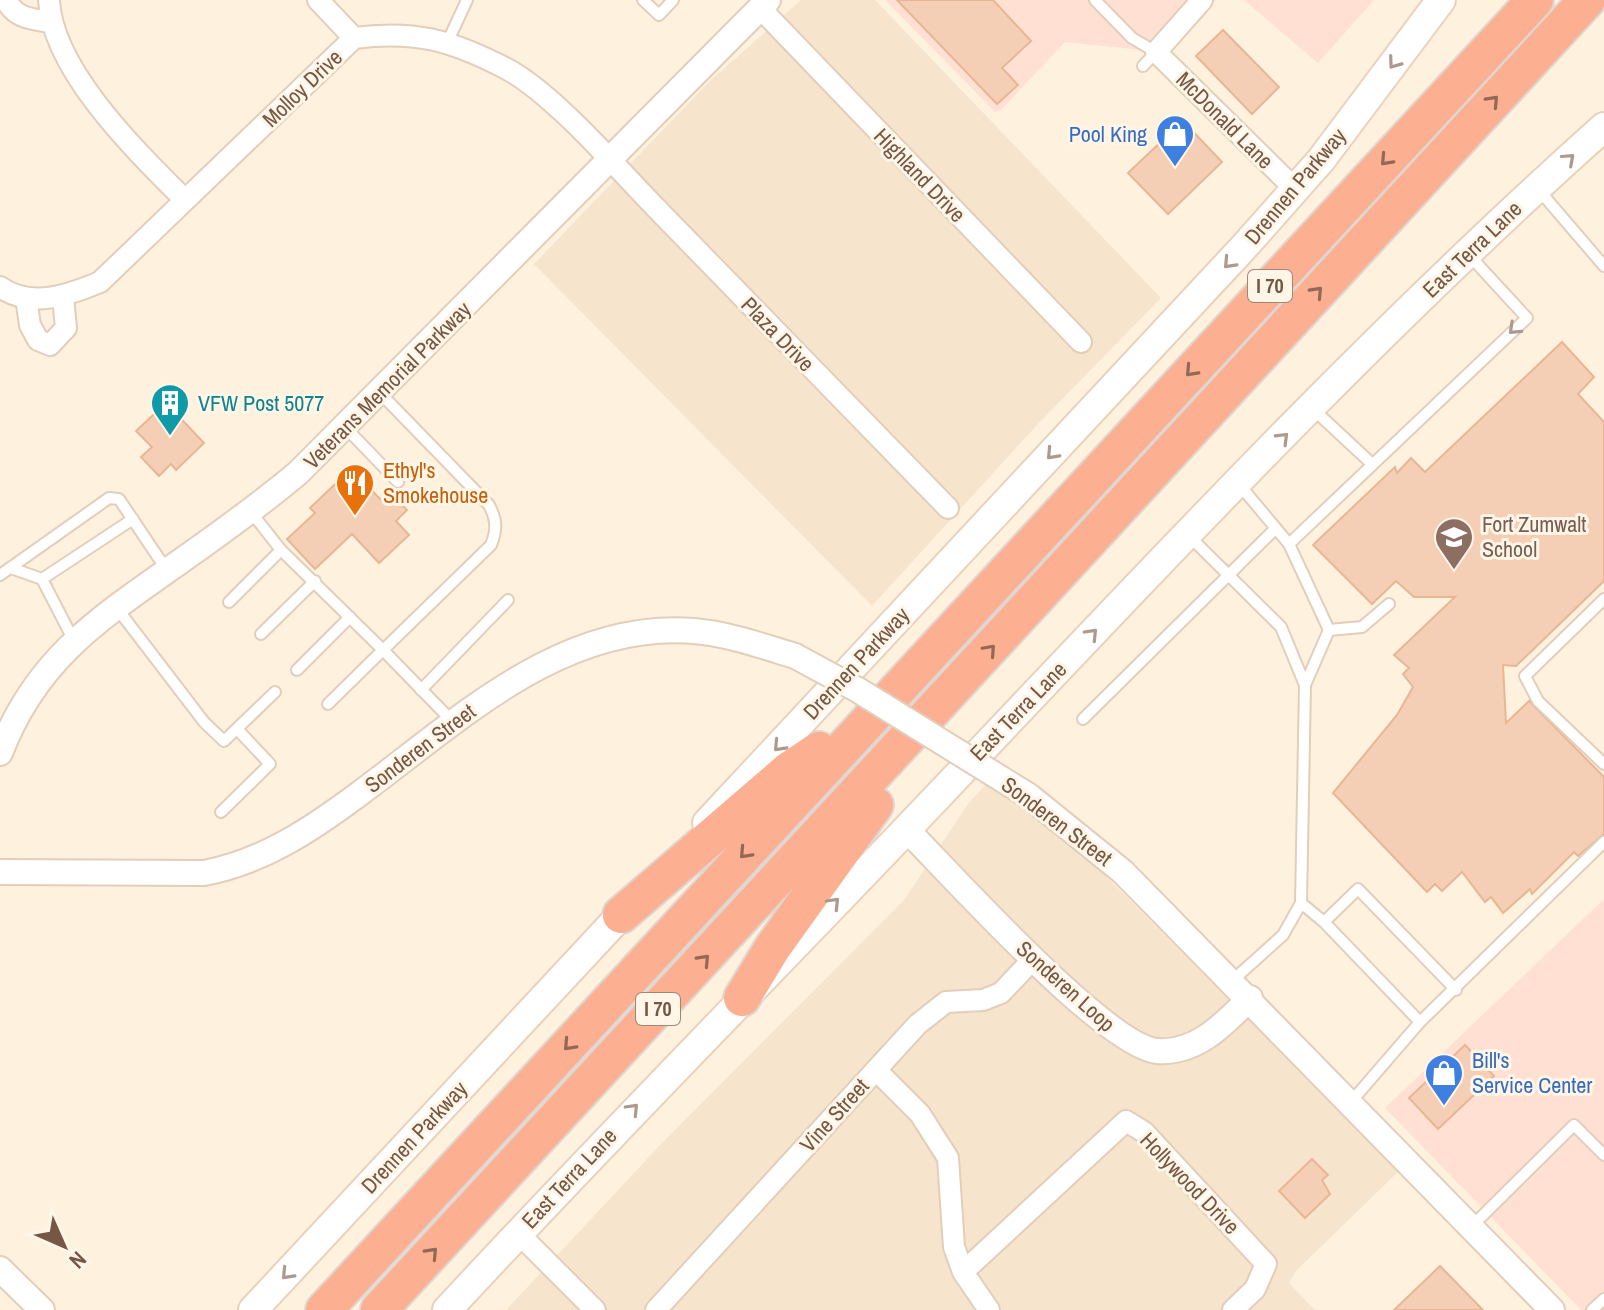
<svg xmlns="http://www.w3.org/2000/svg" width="1604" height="1310" viewBox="0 0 1604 1310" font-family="'Archivo Narrow',sans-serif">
	<rect width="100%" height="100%" fill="#fef2df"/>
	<path fill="#f6e4cd" d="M801 0H875L1161 298 1036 426 872 606 534 264 709 82Z
		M987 783 1031 810 1077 847 1399 1171 1296 1271 1289 1283 1315 1310H506L661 1144 905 899 968 804Z"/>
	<path fill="#ffe0d2" d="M885 0H1216L1170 53 1065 42 1001 110 995 112Z
		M1244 0H1374L1318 63Z
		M1604 899V1310H1581L1385 1108Z"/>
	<path fill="#f5cfb5" stroke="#e9b694" stroke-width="2" d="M897 0H993L1031 41 1002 68 1018 85 997 104Z
		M1223 30 1279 87 1252 114 1196 56Z
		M1183 121 1222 162 1168 214 1128 173Z
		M1562 342 1594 377 1578 394 1604 422V581L1516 666 1503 665 1506 723 1529 701 1604 777V834L1578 856 1574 852 1532 894 1530 889 1503 913 1491 897 1485 902 1462 872 1442 891 1435 884 1427 892 1333 793 1397 715 1413 687 1403 674 1409 668 1394 655 1455 597H1414L1396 581 1372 604 1313 545 1395 467 1397 473 1411 458 1425 472Z
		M166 403 204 443 176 470 171 464 159 476 141 457 152 447 136 431Z
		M351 469 385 504 393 496 407 510 396 521 409 535 379 563 352 534 315 569 287 539 315 513 310 508Z
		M1465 1045 1494 1076 1438 1129 1409 1098Z
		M1312 1159 1328 1175 1322 1180 1330 1194 1305 1218 1279 1191Z
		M1440 1266 1483 1310H1394Z"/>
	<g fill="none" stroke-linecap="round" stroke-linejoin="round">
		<defs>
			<path id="service" d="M643 0 659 15 673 0
				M1095 0 1132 38 1156 52 1143 66
				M447 43 467 0
				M1538 189 1604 266
				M1314 410 1371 463
				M347 429 398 482
				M1238 483 1289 544 1329 630 1305 685
				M251 512 281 550 383 650 491 545C497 530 497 520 489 505L381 394
				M1189 536 1281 627 1305 685 1301 903 1283 935 1233 980
				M1289 544 1527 318 1469 255
				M11 568 42 579 73 639
				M0 575 109 498 119 499 166 569
				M42 579 133 519
				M1604 599 1525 676 1538 701 1604 764
				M229 602 281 550
				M116 607 204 722 224 741 275 692
				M1329 630 1362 627 1389 604
				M261 634 315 581
				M297 670 350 617
				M421 690 508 600
				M328 704 383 650 453 722
				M1083 719 1275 529
				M221 812 270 764 237 729
				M1301 903 1324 922 1420 1022
				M1324 922 1358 889 1456 990
				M1350 1103 1420 1022 1604 842
				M1471 1227 1574 1125 1604 1155
				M1592 1310 1604 1299"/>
			<path id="minor" d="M6 0C15 18 31 19 50 22
				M49 0C52 70 137 152 185 200
				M318 0 354 38
				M1202 0 1156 52 1295 189
				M760 8 1081 342
				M0 287C31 309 69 295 100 282L354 38C414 30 451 40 505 68 552 92 617 168 656 208 753 308 851 408 948 508
				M26 298 30 325 38 340 50 345 66 328 63 297
				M876 1070 920 1114 948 1158 954 1247 963 1272
				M518 1233 595 1310
				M656 1310 918 1024 946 1002 983 1000 1001 993 1034 958
				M989 1310 963 1272 1126 1121 1144 1132 1266 1264 1255 1289 1233 1310"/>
			<path id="tertiary" d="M0 753C35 662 94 622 171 568 214 538 257 507 298 473L768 0
				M1029 796 1123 872 1552 1310
				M906 829C950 873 1105 1046 1157 1051 1197 1054 1225 1023 1250 998
				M0 872 204 873C263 862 312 829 359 794 458 721 562 620 694 631 729 634 762 646 795 656
				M0 1269 42 1310"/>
			<path id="secondary" d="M707 823 1243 248 1321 160 1441 0
				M253 1310 635 900
				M447 1310C609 1135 777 966 941 793 1156 566 1370 336 1604 127"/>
			<path id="motorway" d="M621 915 789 770 819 750
				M742 998 773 947 875 805
				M324 1310 1535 0
				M379 1310C783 875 1184 436 1587 0"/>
		</defs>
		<use href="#service" stroke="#e2ceba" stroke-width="14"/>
		<use href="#minor" stroke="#e2ceba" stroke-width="24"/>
		<use href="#tertiary" stroke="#e2ceba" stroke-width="28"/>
		<use href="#secondary" stroke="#ead1ba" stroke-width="32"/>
		<use href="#motorway" stroke="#ded7d2" stroke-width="40"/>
		<use href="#service" stroke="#fff" stroke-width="10"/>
		<use href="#minor" stroke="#fff" stroke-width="20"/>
		<use href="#tertiary" stroke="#fff" stroke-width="24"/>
		<use href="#secondary" stroke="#fff" stroke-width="28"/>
		<use href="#motorway" stroke="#fdaf91" stroke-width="36"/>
		<defs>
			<path id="tertiary-bridge" d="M795 656 858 690 1029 796"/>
		</defs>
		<use href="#tertiary-bridge" stroke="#e2ceba" stroke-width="28" stroke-linecap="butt"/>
		<use href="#tertiary-bridge" stroke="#fff" stroke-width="24"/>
	</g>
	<defs><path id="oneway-chevron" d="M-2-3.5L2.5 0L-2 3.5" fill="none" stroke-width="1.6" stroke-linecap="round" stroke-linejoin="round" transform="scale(2)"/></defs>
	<g stroke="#ad9a8f">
		<use href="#oneway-chevron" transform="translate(1394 63) rotate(126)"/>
		<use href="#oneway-chevron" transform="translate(1569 159) rotate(-42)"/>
		<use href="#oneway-chevron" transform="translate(1229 263) rotate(133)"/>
		<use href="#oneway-chevron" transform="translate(1514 329) rotate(137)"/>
		<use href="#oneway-chevron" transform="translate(1283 438) rotate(-45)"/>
		<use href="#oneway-chevron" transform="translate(1052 454) rotate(133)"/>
		<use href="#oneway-chevron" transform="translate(1092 634) rotate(-46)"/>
		<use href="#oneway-chevron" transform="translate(779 746) rotate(133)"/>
		<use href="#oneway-chevron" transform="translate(834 903) rotate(-46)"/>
		<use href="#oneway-chevron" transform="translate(633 1109) rotate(-46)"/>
		<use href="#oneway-chevron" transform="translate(287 1274) rotate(133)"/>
	</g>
	<g stroke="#916954">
		<use href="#oneway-chevron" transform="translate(1493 101) rotate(-47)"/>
		<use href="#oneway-chevron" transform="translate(1386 160) rotate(133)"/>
		<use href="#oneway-chevron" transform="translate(1317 292) rotate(-47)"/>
		<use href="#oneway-chevron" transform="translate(1191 371) rotate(133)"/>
		<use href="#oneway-chevron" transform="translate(990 650) rotate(-48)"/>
		<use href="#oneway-chevron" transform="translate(745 853) rotate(133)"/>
		<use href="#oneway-chevron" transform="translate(704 960) rotate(-47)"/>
		<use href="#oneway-chevron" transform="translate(569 1045) rotate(133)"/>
		<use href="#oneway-chevron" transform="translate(432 1253) rotate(-47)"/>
	</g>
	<defs>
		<symbol id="shop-pin" viewBox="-11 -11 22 30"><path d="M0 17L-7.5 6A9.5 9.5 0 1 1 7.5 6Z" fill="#3f7fe0" stroke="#fff6e7"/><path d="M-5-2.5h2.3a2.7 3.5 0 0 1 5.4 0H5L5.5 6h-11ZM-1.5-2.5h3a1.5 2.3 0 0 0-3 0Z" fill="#fff"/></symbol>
		<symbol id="building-pin" viewBox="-11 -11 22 30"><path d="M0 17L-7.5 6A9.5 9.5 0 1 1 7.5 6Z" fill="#0f9aa8" stroke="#fff6e7"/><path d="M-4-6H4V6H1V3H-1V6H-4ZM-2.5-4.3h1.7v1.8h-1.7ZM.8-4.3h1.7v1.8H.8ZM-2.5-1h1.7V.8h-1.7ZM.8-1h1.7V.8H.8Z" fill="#fff"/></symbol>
		<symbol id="restaurant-pin" viewBox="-11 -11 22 30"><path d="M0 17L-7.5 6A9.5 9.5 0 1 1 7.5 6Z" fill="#e8710a" stroke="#fff6e7"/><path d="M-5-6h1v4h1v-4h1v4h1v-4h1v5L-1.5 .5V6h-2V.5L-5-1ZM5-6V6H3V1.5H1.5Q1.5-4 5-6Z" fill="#fff"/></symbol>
		<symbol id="school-pin" viewBox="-11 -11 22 30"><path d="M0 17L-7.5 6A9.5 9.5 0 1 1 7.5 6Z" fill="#8d6e63" stroke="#fff6e7"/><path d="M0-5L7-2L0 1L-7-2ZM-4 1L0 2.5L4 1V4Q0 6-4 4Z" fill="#fff"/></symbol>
	</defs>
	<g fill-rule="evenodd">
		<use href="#shop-pin" x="1153" y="112" width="44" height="60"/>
		<use href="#building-pin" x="148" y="381" width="44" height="60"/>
		<use href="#restaurant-pin" x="333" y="461" width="44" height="60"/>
		<use href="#school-pin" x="1432" y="515" width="44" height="60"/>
		<use href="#shop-pin" x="1422" y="1051" width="44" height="60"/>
	</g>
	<g text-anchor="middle" stroke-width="6" stroke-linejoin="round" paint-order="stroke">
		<g fill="#fff6e7" stroke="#9f8776" stroke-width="2">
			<rect x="1248" y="270" width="44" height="32" rx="6"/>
			<rect x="636" y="993" width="44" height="32" rx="6"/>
		</g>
		<g font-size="20" font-weight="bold" fill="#765745">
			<text x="1270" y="293">I 70</text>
			<text x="658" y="1016">I 70</text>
		</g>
		<g font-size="22" fill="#765745" stroke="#fff6e7">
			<text transform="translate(302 88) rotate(-44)" y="8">Molloy Drive</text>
			<text transform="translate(1225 120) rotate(45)" y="8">McDonald Lane</text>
			<text transform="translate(920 175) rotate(46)" y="8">Highland Drive</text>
			<text transform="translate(1295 186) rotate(-50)" y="8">Drennen Parkway</text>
			<text transform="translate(1472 249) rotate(-44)" y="8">East Terra Lane</text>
			<text transform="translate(778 334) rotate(46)" y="8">Plaza Drive</text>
			<text transform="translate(387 385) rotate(-45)" y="8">Veterans Memorial Parkway</text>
			<text transform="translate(856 663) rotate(-47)" y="8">Drennen Parkway</text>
			<text transform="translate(1018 711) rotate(-46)" y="8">East Terra Lane</text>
			<text transform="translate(420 748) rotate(-37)" y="8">Sonderen Street</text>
			<text transform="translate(1057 821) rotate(37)" y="8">Sonderen Street</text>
			<text transform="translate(1066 986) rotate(42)" y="8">Sonderen Loop</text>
			<text transform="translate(834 1115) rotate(-48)" y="8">Vine Street</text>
			<text transform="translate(414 1137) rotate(-47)" y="8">Drennen Parkway</text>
			<text transform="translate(569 1178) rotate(-47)" y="8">East Terra Lane</text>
			<text transform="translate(1190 1183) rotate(46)" y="8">Hollywood Drive</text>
		</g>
		<g font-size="22" fill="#366cbe" stroke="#fff6e7" text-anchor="end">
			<text x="1147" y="142">Pool King</text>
			<text x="1472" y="1068" text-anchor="start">Bill's<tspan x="1472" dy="25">Service Center</tspan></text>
		</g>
		<g font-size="22" fill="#0d838f" stroke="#fff6e7" text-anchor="start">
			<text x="198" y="411">VFW Post 5077</text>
		</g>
		<g font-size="22" fill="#c56008" stroke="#fff6e7" text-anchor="start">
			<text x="383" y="478">Ethyl's<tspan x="383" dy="25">Smokehouse</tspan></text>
		</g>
		<g font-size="22" fill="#785e54" stroke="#fff6e7" text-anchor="start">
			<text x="1482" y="532">Fort Zumwalt<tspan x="1482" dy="25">School</tspan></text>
		</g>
	</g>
	<g transform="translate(64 1246) rotate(135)" stroke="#fff6e7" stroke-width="6" paint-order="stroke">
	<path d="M0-6L14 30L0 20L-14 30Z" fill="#765745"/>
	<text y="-12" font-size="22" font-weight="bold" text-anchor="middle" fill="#765745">N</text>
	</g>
</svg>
